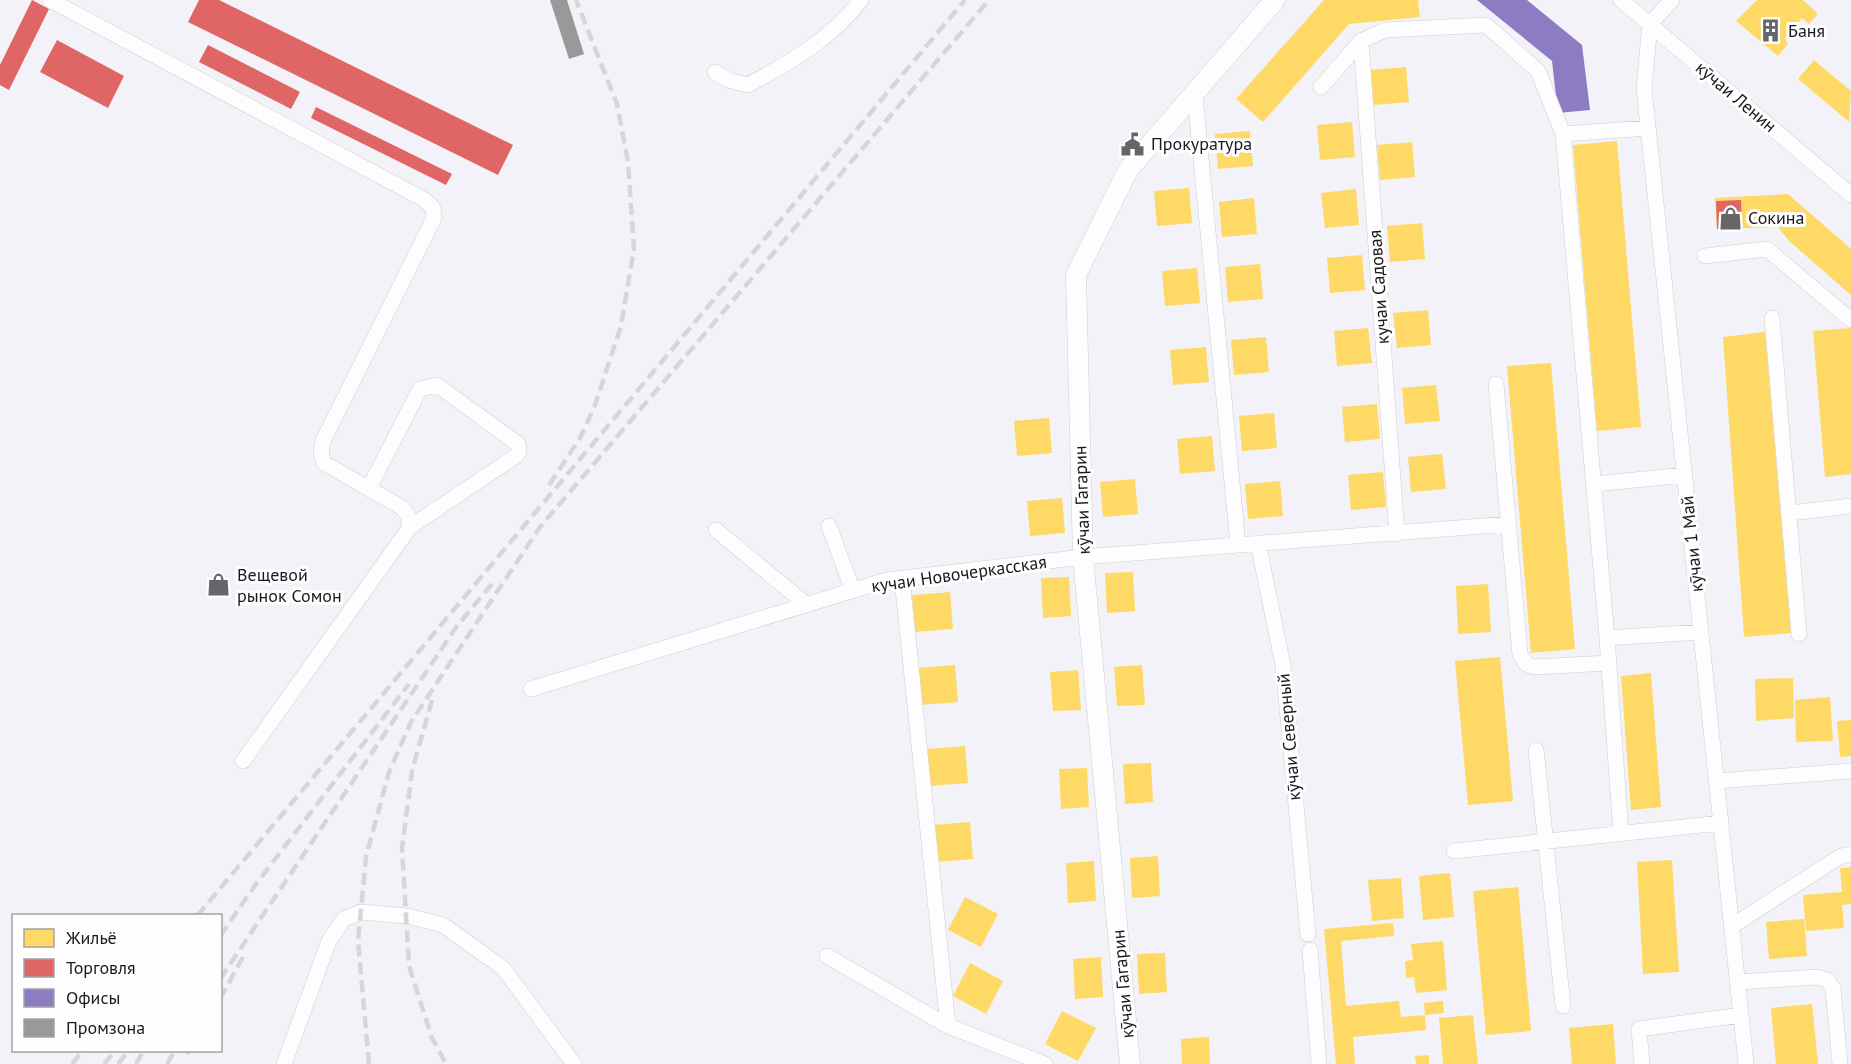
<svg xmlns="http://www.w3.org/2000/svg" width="1851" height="1064" viewBox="0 0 1851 1064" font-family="'PT Sans',sans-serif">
	<rect width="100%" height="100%" fill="#f3f2f8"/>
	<path fill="#ffd966" d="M1324 0H1418L1420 17 1349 24 1263 122 1236 99Z
		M1757 0H1803L1818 14 1809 24 1802 18 1785 38 1788 44 1778 56 1736 21Z
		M1814 60 1851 91 1849 122 1798 79Z
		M1406 67 1409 102 1374 105 1370 70Z
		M1352 122 1355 157 1320 160 1317 125Z
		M1250 131 1253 166 1218 169 1215 134Z
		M1617 141 1641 427 1597 431 1573 145Z
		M1412 142 1415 177 1380 180 1377 145Z
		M1189 188 1192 223 1157 226 1154 191Z
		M1356 189 1359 225 1325 228 1321 193Z
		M1788 194 1851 249V295L1789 241 1778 227 1717 229 1715 198Z
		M1254 198 1257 234 1222 237 1219 202Z
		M1422 223 1425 259 1390 262 1387 226Z
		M1362 255 1365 290 1330 293 1327 258Z
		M1260 264 1263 299 1228 302 1225 267Z
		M1197 268 1200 303 1165 306 1162 271Z
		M1428 310 1431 345 1397 348 1393 313Z
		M1368 328 1372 363 1337 366 1334 331Z
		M1851 328V474L1825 477 1813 331Z
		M1765 332 1791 633 1744 637 1723 337Z
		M1266 337 1269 372 1234 375 1231 340Z
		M1206 347 1209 382 1173 385 1170 350Z
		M1551 363 1575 649 1531 653 1507 366Z
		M1436 385 1440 421 1405 424 1402 388Z
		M1377 404 1380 439 1345 442 1342 407Z
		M1274 413 1277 448 1242 451 1239 416Z
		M1049 418 1052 453 1017 456 1014 421Z
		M1212 436 1215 471 1180 474 1177 439Z
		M1442 454 1446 489 1411 492 1408 457Z
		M1383 472 1386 507 1351 510 1348 475Z
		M1135 479 1138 514 1103 517 1100 482Z
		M1280 481 1283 516 1248 519 1245 484Z
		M1062 498 1065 533 1030 536 1027 501Z
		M1133 572 1135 611 1107 613 1105 573Z
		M1069 577 1071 616 1043 618 1041 578Z
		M1488 584 1491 632 1458 634 1456 586Z
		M950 592 953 629 915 632 912 595Z
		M1500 657 1513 801 1468 805 1455 661Z
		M955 665 958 702 921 705 917 668Z
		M1142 665 1145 705 1117 706 1114 667Z
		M1078 670 1081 710 1053 711 1050 672Z
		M1651 673 1661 807 1631 810 1621 676Z
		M1793 678 1794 718 1756 721 1755 679Z
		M1830 697 1833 741 1796 742 1795 700Z
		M1851 720V756L1840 757 1837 721Z
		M965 746 968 783 930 786 927 749Z
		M1151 763 1153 802 1125 804 1123 764Z
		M1087 768 1089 807 1061 809 1059 769Z
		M970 822 973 859 936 862 933 825Z
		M1158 856 1160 896 1132 898 1130 858Z
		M1672 860 1679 972 1643 974 1637 862Z
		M1094 861 1096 901 1068 903 1066 863Z
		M1851 867V904L1842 905 1844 928 1806 931 1803 895 1842 892 1840 868Z
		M1450 873 1454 917 1423 920 1419 876Z
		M1401 878 1404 918 1372 921 1368 880Z
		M1518 887 1531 1031 1486 1035 1473 891Z
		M965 897 998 914 981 947 948 930Z
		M1804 919 1807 956 1769 959 1766 922Z
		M1393 923 1394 936 1341 941 1346 1006 1399 1001 1401 1017 1425 1015 1424 1003 1443 1001 1444 1013 1425 1015 1426 1030 1353 1037 1355 1064H1336L1324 929Z
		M1443 941 1447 990 1416 993 1414 977 1406 978 1405 961 1413 960 1411 944Z
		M1165 953 1167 992 1139 994 1137 954Z
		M1101 957 1103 997 1075 999 1073 959Z
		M970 963 1003 981 986 1014 953 996Z
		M1812 1004 1818 1064H1776L1771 1008Z
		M1062 1011 1096 1028 1078 1061 1045 1044Z
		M1473 1015 1478 1064H1443L1439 1018Z
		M1613 1024 1616 1064H1572L1569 1028Z
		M1209 1037 1210 1064H1182L1181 1039Z
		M1429 1055V1064H1416L1415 1056Z"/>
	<path fill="#e06666" d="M32 0 49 9 9 90 0 85V65Z
		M199 0H219L513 145 498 175 188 22Z
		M57 40 124 76 108 108 40 72Z
		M208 45 300 92 291 109 199 62Z
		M316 107 452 174 446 185 311 118Z
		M1741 200 1742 227 1717 229 1716 201Z"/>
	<path fill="#8e7cc3" d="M1477 0H1527L1582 45 1590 110 1558 113 1552 61Z"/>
	<path fill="#999" d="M550 0H567L584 54 569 59Z"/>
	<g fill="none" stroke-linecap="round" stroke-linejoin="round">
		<defs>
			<path id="minor" d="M50 0 425 200 433 208 434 218 323 441 321 453 324 463 401 507 408 515 410 527 243 761
				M1621 0 1851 195
				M1672 0 1650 24 1644 88 1746 1064
				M1361 41 1397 534
				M715 72 728 80 748 85C791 62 831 39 861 0
				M1321 87 1361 41 1385 30 1486 25 1538 71 1563 134 1607 638 1621 834
				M1195 96 1238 545
				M1563 134 1648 128
				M1705 256 1767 249 1851 320
				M1772 318 1799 634
				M1496 384 1520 654 1526 664 1534 667 1609 663
				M1594 484 1685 475
				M369 488 420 389 437 385 518 444 519 451 516 456 410 527
				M1790 513 1851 506
				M829 526 853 591
				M716 530 807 605
				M1258 543 1283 665 1308 934
				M902 579 948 1026
				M1607 638 1701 632
				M531 689 887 580 1083 557 1509 524
				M1536 750 1563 1006
				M1717 781 1851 771
				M1454 851 1721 823
				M1732 926 1841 856 1851 854
				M1310 950 1319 1064
				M827 956 948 1026 1045 1064
				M1738 982 1817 977 1827 980 1833 988 1840 1064
				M284 1064 329 941 344 919 361 912 407 916 443 925 503 968 574 1064
				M1642 1064 1639 1029 1741 1015"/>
			<path id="major" d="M1130 1064 1083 557 1076 275 1128 170 1275 0"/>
		</defs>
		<use href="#minor" stroke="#cfced2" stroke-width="16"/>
		<use href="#major" stroke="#cfced2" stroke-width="21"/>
		<use href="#minor" stroke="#fdfdfe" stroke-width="15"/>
		<use href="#major" stroke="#fdfdfe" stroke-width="20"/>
		<path stroke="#d6d6d8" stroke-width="4.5" stroke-dasharray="12 6" stroke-linecap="butt" d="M549 485 580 438 594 408 621 326 634 249 628 162 617 104 576 0
			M432 700 412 771 402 848 409 966 432 1038 446 1064
			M197 916 965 0
			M220 936 256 884 409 684
			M220 979 457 626 492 584
			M220 999 243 957
			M187 1054 189 1050
			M72 1064 83 1050
			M104 1064 116 1050
			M118 1064 129 1050
			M136 1064 144 1050
			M167 1064 175 1050
			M369 1064 358 941 366 857 389 772 411 722 540 527 989 0"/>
	</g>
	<defs>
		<symbol id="building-bare" viewBox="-9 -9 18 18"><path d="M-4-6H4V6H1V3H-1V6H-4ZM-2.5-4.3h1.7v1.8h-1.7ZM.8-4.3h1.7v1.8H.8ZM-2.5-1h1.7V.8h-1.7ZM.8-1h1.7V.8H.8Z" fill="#66656a" stroke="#fefefe" stroke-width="2.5" paint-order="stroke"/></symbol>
		<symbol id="civic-bare" viewBox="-9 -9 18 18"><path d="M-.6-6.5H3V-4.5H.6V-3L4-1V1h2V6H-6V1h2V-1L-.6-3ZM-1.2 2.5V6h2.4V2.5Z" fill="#66656a" stroke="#fefefe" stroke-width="2.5" paint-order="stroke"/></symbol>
		<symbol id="shop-bare" viewBox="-9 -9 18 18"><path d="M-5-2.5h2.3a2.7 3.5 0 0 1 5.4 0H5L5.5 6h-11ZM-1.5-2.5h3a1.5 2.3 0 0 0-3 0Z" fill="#66656a" stroke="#fefefe" stroke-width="2.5" paint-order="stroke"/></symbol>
	</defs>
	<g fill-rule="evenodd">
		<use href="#building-bare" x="1754" y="14" width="33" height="33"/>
		<use href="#civic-bare" x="1116" y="128" width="33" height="33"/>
		<use href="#shop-bare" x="1714" y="202" width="33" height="33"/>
		<use href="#shop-bare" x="202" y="568" width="33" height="33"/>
	</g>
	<g text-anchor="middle" stroke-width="6" stroke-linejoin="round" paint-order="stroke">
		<g font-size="18" fill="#1a191d" stroke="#fefefe" text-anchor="start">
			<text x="1788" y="37">Баня</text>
			<text x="1151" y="150">Прокуратура</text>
			<text x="1748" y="224">Сокина</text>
			<text x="237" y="581">Вещевой<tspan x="237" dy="21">рынок Сомон</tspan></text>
		</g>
		<g font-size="18" fill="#1a191d" stroke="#fefefe">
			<text transform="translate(1736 97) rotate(40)" y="6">кӯчаи Ленин</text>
			<text transform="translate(1379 287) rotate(-94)" y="6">кучаи Садовая</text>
			<text transform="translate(1082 500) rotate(-92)" y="6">кӯчаи Гагарин</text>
			<text transform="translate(1692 544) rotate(-96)" y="6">кӯчаи 1 Май</text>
			<text transform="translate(959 574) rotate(-8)" y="6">кучаи Новочеркасская</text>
			<text transform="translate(1289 737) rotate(-95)" y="6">кӯчаи Северный</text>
			<text transform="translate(1123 984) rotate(-95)" y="6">кӯчаи Гагарин</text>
		</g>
	</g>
	<rect x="12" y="914" width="210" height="138" fill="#fefefe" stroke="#a3a2a4" stroke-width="1.5"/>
	<rect x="24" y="929" width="30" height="18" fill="#ffd966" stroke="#a3a2a4" stroke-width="1.5"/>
	<text x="66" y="944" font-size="18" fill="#1a191d">Жильё</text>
	<rect x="24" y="959" width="30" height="18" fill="#e06666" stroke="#a3a2a4" stroke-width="1.5"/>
	<text x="66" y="974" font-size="18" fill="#1a191d">Торговля</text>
	<rect x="24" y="989" width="30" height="18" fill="#8e7cc3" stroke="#a3a2a4" stroke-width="1.5"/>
	<text x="66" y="1004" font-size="18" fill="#1a191d">Офисы</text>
	<rect x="24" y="1019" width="30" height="18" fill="#999999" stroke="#a3a2a4" stroke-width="1.5"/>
	<text x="66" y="1034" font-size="18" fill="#1a191d">Промзона</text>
</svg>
